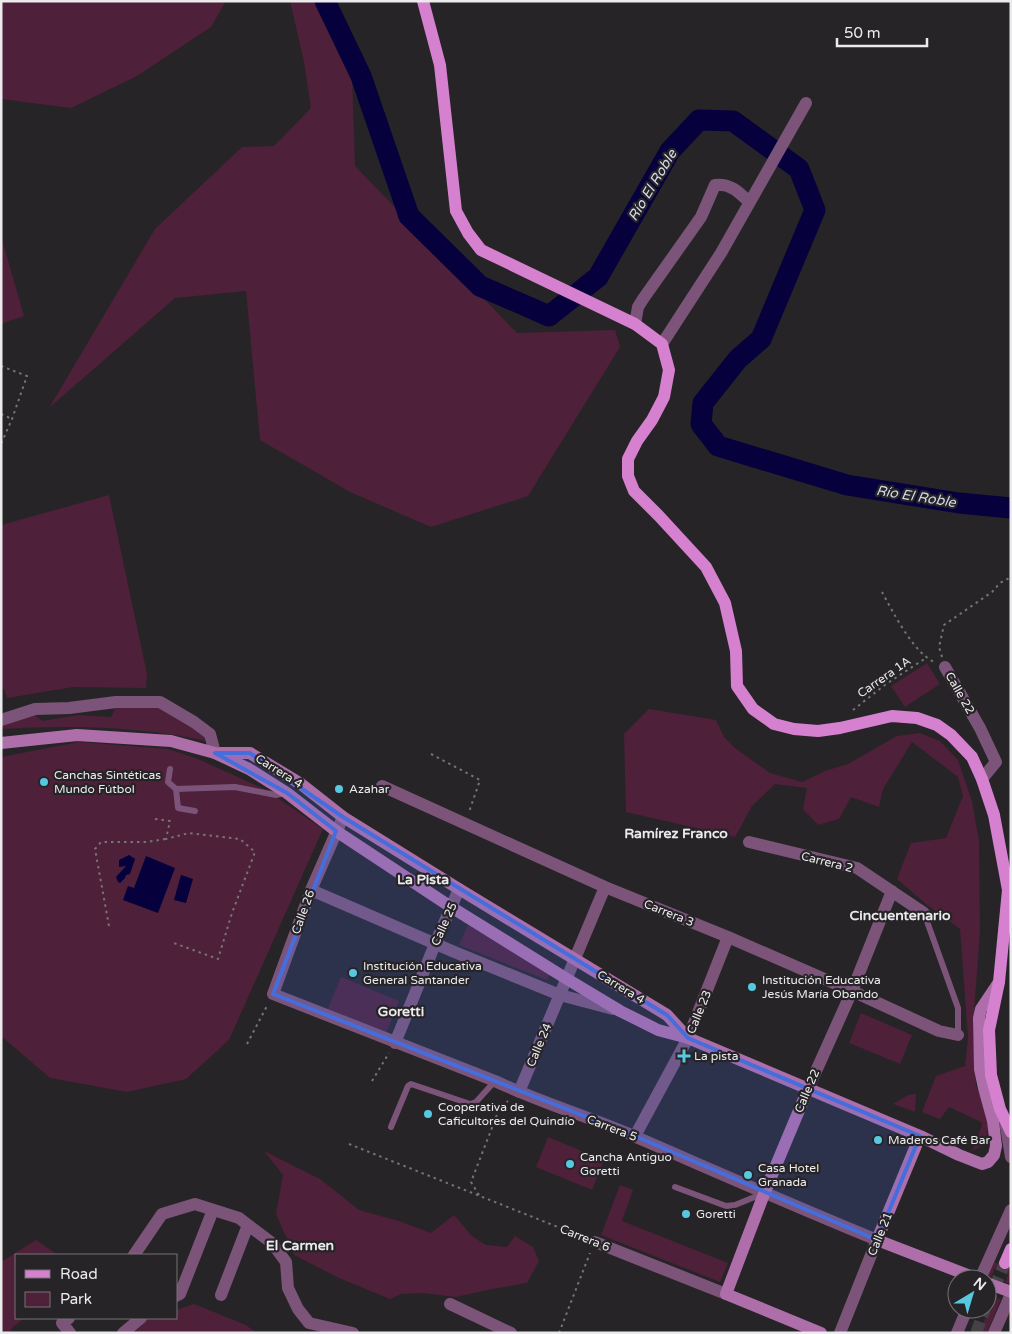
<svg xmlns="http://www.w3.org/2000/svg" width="1012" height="1334" viewBox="0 0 1012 1334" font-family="'Varela Round',sans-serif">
	<rect width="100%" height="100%" fill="#262427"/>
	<path fill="#4e2039" d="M1 1H226L211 27 137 76 71 108 1 99Z
		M290 1H335L352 74 355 166 517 333 615 330 620 347 528 496 431 527 350 492 260 440 246 291 175 298 49 408 155 229 242 147 274 146 311 108 304 62Z
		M1 236 24 316 1 324Z
		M109 495 147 674 146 688 73 687 7 698 4 689H1V525Z
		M927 663 940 684 905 707 891 686Z
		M116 707 162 708 205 735 206 741C139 726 70 725 1 729V723L33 713 42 721 78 715 111 717Z
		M649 709 716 720 724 737 735 748 770 773 802 782 825 771 848 764 897 736 920 733 940 741 958 760 972 801 979 841 980 931 973 1026 976 1085 984 1105 988 1124 986 1141 982 1146 972 1151 982 1125 981 1122 949 1107 940 1119 922 1112 936 1076 965 1066 968 1038 960 929 927 905 897 879 911 843 946 838 963 796 958 777 912 742 883 789 879 807 851 797 839 819 818 825 803 809 807 788 775 784 752 806 735 837 626 812 624 734Z
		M79 742 168 749 198 759 264 789 323 829 229 1040 186 1079 127 1092 50 1078 1 1036V757Z
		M468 925 550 974 547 980 459 945Z
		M341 977 399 1001 386 1034 327 1011Z
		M861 1013 912 1035 900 1064 849 1043Z
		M916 1094 915 1112 893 1104 908 1095Z
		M548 1137 604 1160 592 1190 536 1167Z
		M264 1151 320 1179 359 1210 399 1221 431 1233 454 1215 472 1236 486 1245 507 1247 515 1236 533 1247 539 1261 527 1283 492 1289 456 1297 422 1293 401 1294 390 1299 339 1278 294 1255 276 1214 283 1175Z
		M620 1185 633 1190 622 1221 728 1263 720 1282 601 1235Z
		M36 1240 58 1255H16V1318H24L12 1328 10 1333H1V1262Z
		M994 1262 1011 1269V1279L1009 1284 1005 1282 1008 1274 995 1268 991 1278 987 1276Z
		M996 1298 1001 1299 987 1333H980L984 1321Z
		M194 1304 246 1325 257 1333H134L149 1318H176V1310Z"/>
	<path fill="#06003c" d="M129 855 135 859 130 874 126 875 125 878 120 883 118 882 116 877 126 866 119 867V860Z
		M146 856 175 868 158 913 123 900 128 886 134 888Z
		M181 875 193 879 186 903 174 900Z"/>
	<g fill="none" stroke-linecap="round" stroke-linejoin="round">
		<path stroke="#06003c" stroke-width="21" d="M325 1 361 76 409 216 480 286 549 316 598 277 670 151 699 120 733 121 799 169 815 210 761 339 738 359 703 403 701 424 718 446 847 485 959 503 1011 508"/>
		<path stroke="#444245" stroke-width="12" stroke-dasharray="12 6" stroke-linecap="butt" d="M987 1305 1005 1263
			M976 1333 985 1309"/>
		<path stroke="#757476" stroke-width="2" stroke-dasharray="2.5 4" stroke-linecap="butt" d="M1 366 27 376 12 419 1 444
			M1 414 12 419
			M882 592C893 612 913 652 934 662
			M942 657 939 647 944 625 992 592 1000 583 1011 577
			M853 710 886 684 926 658
			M431 754 480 780 469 812
			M155 819 170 821 166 839 189 833 240 839 255 852 232 913 218 959 171 942
			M109 926 95 849 101 842H146L166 839
			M247 1044 268 1004
			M372 1081 389 1053
			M349 1144 583 1237
			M479 1195 471 1182 500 1107 508 1101
			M559 1333 590 1253"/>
		<path stroke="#7c5479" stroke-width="6" d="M170 769 168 782 176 789
			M195 811 178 808 176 789 235 787 276 795 285 793
			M924 913 958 1008V1035
			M391 1127 408 1086 411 1084 470 1104 476 1102 495 1081
			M675 1187 726 1206 735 1205 762 1194"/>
		<path stroke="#7c5479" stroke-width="12" d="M635 324 638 307 643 299 701 217 715 185C730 183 739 192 749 202
			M662 344 721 253 806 103
			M945 667 980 728 996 762 982 779
			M1 720 35 709 69 708 116 702H160L194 722 210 734 215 753
			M382 786 605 887 728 937 852 991 939 1031 958 1035
			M343 817 311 890 273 994 495 1081C541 1103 590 1117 636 1137 717 1172 796 1207 877 1240L840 1333
			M749 842 857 868 924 913
			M311 890 452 951 560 995 613 1009
			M395 1043 435 944 459 889
			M808 1089 852 991 892 891
			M519 1092 605 887
			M1005 1121 1011 1157
			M635 1136 688 1038 728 937
			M595 1242 726 1294
			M134 1255 162 1214 195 1204 239 1218 248 1225 272 1243 286 1262 288 1288 298 1309 309 1323
			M980 1279 1011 1210
			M221 1295 248 1225
			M176 1296 180 1294 213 1210
			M450 1304 511 1333
			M69 1318 62 1323 70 1333
			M309 1323 353 1333
			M123 1333 141 1318
			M957 1333 967 1309
			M994 1333 1011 1294"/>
		<path stroke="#ae6eaa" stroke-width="12" d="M1 743 77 735 171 741 215 753 249 769 287 793 336 831 451 907 567 979 620 1011 658 1030 688 1038 920 1136 959 1155 982 1164 988 1162 994 1155 996 1146 993 1121 984 1088 980 1069 979 1018 981 1009 999 982
			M220 753H250L301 784 343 817 459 889 667 1015 688 1038
			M808 1089 764 1194 726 1294 821 1333
			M920 1136 877 1240 978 1279
			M987 1283 1011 1292"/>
		<path stroke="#d581cf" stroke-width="12" d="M423 1 440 65 456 211 468 233 481 250 635 324 662 344 669 370 664 397 652 420 637 441 628 459V476L634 491 659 516 706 567 725 603 736 651 737 686 753 709 774 724 794 729 818 731 840 728 892 716 917 718 937 725 951 735 972 757 982 779 994 815 1008 890 999 982 989 1030 991 1075 1000 1109 1011 1132
			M1005 1263 1011 1249"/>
	</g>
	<path fill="#466ddc" fill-opacity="0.2" stroke="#466ddc" stroke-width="4" stroke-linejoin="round" d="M215 753H250L343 817 667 1015 688 1038 920 1136 877 1240 635 1136 273 994 336 831 287 793Z"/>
	<g fill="#56c9e1" stroke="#262427" stroke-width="2">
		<circle cx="44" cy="782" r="5"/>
		<circle cx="339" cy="789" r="5"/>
		<circle cx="353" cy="973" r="5"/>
		<circle cx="752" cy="987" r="5"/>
		<path d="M681.5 1048.5h5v5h5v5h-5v5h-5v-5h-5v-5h5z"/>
		<circle cx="428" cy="1114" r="5"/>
		<circle cx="878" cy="1140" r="5"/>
		<circle cx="570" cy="1164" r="5"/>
		<circle cx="748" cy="1175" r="5"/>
		<circle cx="686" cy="1214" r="5"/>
	</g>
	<g text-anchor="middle" stroke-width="4.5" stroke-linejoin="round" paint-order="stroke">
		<g font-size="12" fill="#ebeaec" stroke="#262427">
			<text transform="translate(884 677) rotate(-35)" y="4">Carrera 1A</text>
			<text transform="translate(960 693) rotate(60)" y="4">Calle 22</text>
			<text transform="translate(279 771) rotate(32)" y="4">Carrera 4</text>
			<text transform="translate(827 862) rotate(14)" y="4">Carrera 2</text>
			<text transform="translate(303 912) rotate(-70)" y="4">Calle 26</text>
			<text transform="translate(669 913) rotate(22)" y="4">Carrera 3</text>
			<text transform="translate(444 924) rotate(-66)" y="4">Calle 25</text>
			<text transform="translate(621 987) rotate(31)" y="4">Carrera 4</text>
			<text transform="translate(699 1012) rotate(-68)" y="4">Calle 23</text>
			<text transform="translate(539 1045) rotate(-67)" y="4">Calle 24</text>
			<text transform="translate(807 1091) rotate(-67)" y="4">Calle 22</text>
			<text transform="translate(612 1128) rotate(21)" y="4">Carrera 5</text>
			<text transform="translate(880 1234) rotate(-68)" y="4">Calle 21</text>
			<text transform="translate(585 1238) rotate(22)" y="4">Carrera 6</text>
		</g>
		<g font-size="12" fill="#ebeaec" stroke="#262427" text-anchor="start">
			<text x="54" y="779">Canchas Sintéticas<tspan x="54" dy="14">Mundo Fútbol</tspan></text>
			<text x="349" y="793">Azahar</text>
			<text x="363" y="970">Institución Educativa<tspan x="363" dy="14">General Santander</tspan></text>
			<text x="762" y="984">Institución Educativa<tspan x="762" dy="14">Jesús María Obando</tspan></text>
			<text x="694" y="1060">La pista</text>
			<text x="438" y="1111">Cooperativa de<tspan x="438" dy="14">Caficultores del Quindío</tspan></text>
			<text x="888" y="1144">Maderos Café Bar</text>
			<text x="580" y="1161">Cancha Antiguo<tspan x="580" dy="14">Goretti</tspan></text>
			<text x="758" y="1172">Casa Hotel<tspan x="758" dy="14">Granada</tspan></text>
			<text x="696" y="1218">Goretti</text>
		</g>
		<g font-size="14" font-style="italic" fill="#d3daed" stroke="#262427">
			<text transform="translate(652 185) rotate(-59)" y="5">Río El Roble</text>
			<text transform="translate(916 496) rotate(9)" y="5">Río El Roble</text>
		</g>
		<g font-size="14" font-weight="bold" fill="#ebeaec" stroke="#262427">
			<text x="676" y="838">Ramírez Franco</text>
			<text x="423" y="884">La Pista</text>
			<text x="900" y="920">Cincuentenario</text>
			<text x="401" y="1016">Goretti</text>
			<text x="300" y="1250">El Carmen</text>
		</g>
	</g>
	<rect width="1012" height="1334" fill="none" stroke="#ebeaec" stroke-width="5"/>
	<rect x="15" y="1254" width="162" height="65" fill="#262427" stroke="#757376"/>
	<rect x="25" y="1270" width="25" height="8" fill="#d581cf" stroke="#757376"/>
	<text x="60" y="1279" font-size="15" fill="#ebeaec">Road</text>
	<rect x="25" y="1292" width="25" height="15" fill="#4e2039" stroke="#757376"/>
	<text x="60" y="1304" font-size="15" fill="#ebeaec">Park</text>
	<g transform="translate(972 1294) rotate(38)"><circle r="24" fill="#262427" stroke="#757376"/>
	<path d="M0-4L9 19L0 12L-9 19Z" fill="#56c9e1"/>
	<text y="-8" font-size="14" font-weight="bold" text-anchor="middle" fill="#ebeaec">N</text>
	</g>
	<path d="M837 38v8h90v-8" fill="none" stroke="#ebeaec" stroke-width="2.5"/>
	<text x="844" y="38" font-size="15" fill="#ebeaec" stroke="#262427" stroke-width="4" paint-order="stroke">50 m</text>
</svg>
